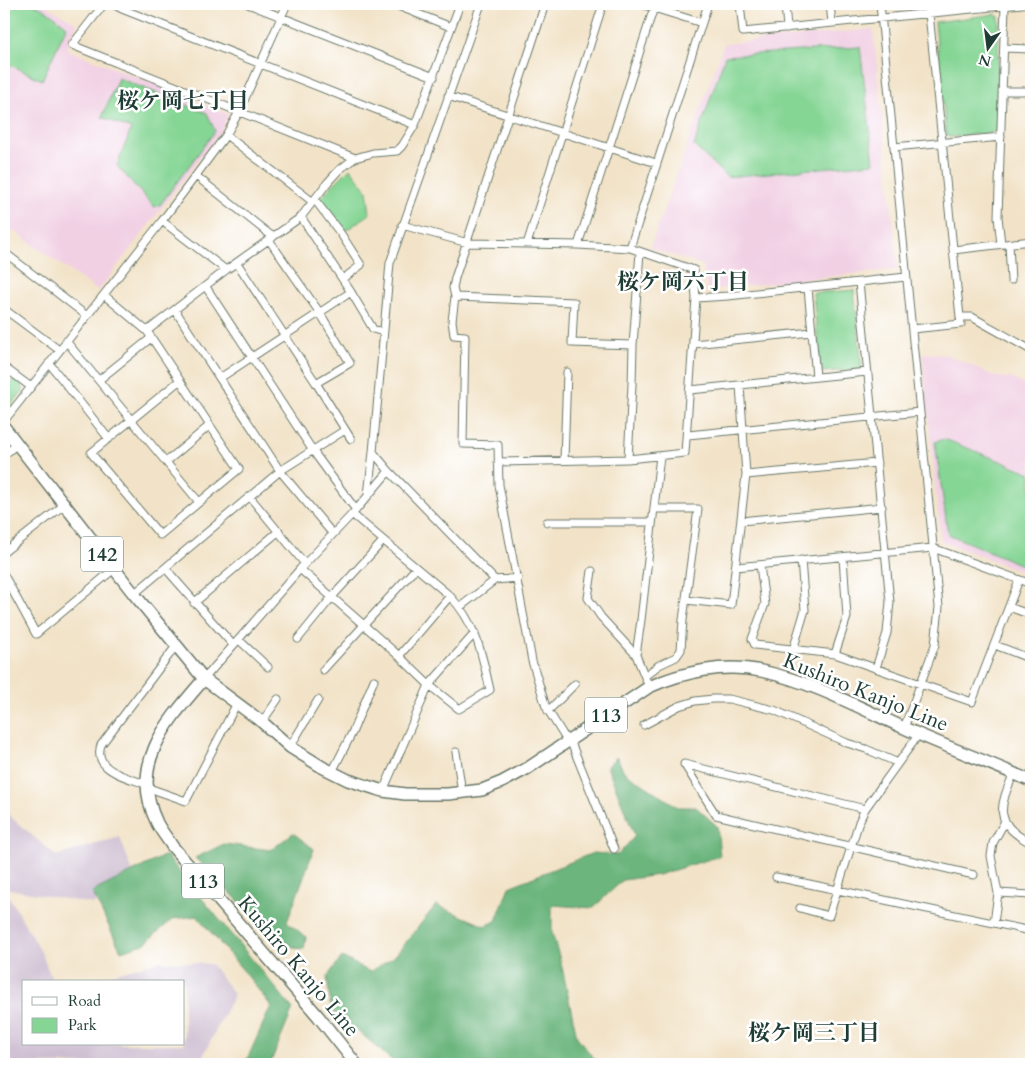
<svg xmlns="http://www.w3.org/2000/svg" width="1035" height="1068" viewBox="0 0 1035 1068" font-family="Cardo,'Noto Serif JP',serif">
	<rect width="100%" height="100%" fill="#fff"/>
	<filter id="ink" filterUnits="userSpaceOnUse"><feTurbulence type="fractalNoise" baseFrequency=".02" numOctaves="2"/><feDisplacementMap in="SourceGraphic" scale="10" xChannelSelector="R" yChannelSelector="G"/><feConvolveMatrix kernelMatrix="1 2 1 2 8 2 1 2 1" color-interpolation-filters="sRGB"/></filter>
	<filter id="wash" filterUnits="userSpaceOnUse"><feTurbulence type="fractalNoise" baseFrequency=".0096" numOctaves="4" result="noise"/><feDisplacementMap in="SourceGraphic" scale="20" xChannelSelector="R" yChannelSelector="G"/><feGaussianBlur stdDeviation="1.12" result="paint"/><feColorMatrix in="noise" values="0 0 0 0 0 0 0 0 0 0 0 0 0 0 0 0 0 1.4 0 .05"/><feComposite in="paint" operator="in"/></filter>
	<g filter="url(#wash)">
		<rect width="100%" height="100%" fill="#f2e3c8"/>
		<path fill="#f1d0e4" d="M4 4H43L77 23 66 49 228 114 222 129 98 291 4 224Z
			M873 29 898 269 707 290 703 265 650 248 724 44Z
			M922 353 948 355 996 377 1011 378 1031 389V575L941 541Z"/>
		<path fill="#cebed1" d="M4 811 56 856 120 837 136 882 93 904 4 888 41 952 53 982H24V1044H184V982H85L159 961 211 964 234 994 199 1064H4Z"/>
		<path fill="#85d594" stroke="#528964" d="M4 4H34L49 12 67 26 42 80 4 62Z
			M995 14 999 17 997 132 951 137 946 134 935 22Z
			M860 47 874 163 727 177 694 146 725 56Z
			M118 78 207 113 215 131 160 205 154 207 117 166 131 129 102 117Z
			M350 168 367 190 370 214 345 231 319 199Z
			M854 290 862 369 821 372 813 293Z
			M14 379 22 385 23 391 7 410 4 409V391Z
			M944 439 1031 473V564L1024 566 948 534 935 442Z"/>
		<path fill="#6cb67e" stroke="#467a59" d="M617 757 624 772 678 807H696L717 826 720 856 658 875 623 880 593 908 552 905V933L561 963 577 1037 598 1064H396L364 1036 331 1010 327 977 342 957 370 972 394 957 436 905 485 926 496 921 509 887 593 853 618 855 635 836 607 766Z
			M293 833 314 849 287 922 306 937 304 949 295 948 273 935 195 858 224 844 271 850Z
			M166 855 293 1009 270 1064H245L271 1006 247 975 197 916 173 919 144 944 121 951 92 892Z"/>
	</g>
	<g filter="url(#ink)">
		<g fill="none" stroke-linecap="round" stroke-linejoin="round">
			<defs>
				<path id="street" d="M104 4 72 45 355 158
					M113 4 122 9 415 125
					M248 4 434 77
					M393 4 451 27
					M545 4 455 278 453 288 455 297 574 302 572 343 633 345
					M641 4 702 23
					M740 4 743 32 1022 4
					M785 4 787 28
					M830 4 832 23
					M880 4 939 607 935 645 904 728
					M928 4 960 317
					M1004 48 1031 49
					M1002 91H1031
					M448 96 656 163
					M226 135 313 202
					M894 147 1001 137
					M196 176 273 237
					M1031 190V193
					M315 200 341 234 361 265 343 279
					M301 217 351 292 373 329 383 332
					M162 221 226 270
					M402 225 468 243 578 245 630 248 694 270 696 298 685 453 628 459 498 462
					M269 240 320 313 350 363 316 383
					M527 244 603 4
					M1001 244 998 217 1005 6
					M1009 244 1011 280
					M578 245 655 4
					M630 248 708 4
					M953 250 1031 241
					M4 252 87 316
					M237 263 316 383 351 439
					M859 282 890 602 887 633 876 668
					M206 287 313 451 356 510
					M808 288 816 377
					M104 295 147 331 239 469 160 535 91 453 179 381
					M455 297 452 321 454 335 465 336 463 444 498 445 499 485 532 661 546 707 567 741
					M696 298 728 296 906 277
					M4 309 59 350
					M175 310 280 471 332 533
					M912 329 961 324 960 317H972L1031 350
					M147 331 226 270 301 217 328 182 339 170 355 158 373 153 397 151 402 146 415 125 460 4
					M66 341 199 502
					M693 344 812 332
					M49 363 109 439
					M4 367 31 387
					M220 378 351 292
					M99 380 151 338
					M690 390 867 372
					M4 421 162 221 226 135 239 112 287 4
					M688 435 920 412
					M373 452 389 471 495 580
					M4 455 17 444
					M628 459 632 385 633 345 640 252
					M564 460 567 372
					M166 462 209 426
					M746 475 877 463
					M368 495 373 452 390 263 481 4
					M250 497 305 564
					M741 521 882 507
					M547 522H652
					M4 552 64 505
					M760 565 765 604 752 639 755 645 835 654 972 702 1019 580
					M736 567 933 548 1031 584
					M166 569 233 645
					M300 569 399 656 429 685 459 709 490 690C482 654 476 623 450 596L352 514
					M592 571 588 598 601 617 636 655 649 687
					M4 575 36 634 114 569
					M134 594 280 471 345 430
					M686 600 731 605 746 475 740 385
					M194 603 279 531
					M460 607 495 580 518 578
					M1009 607 1031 615
					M298 639 332 597 383 541
					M239 640 268 667
					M995 645 1031 659
					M793 650 805 610 801 560
					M835 654 847 617 843 557
					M636 655 641 620 660 456
					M399 656 450 596
					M323 670 416 568
					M645 676 659 665 676 657 681 650 683 620 698 509H654
					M204 679 300 569 356 510 389 471
					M548 711 575 684
					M262 722 278 699
					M644 725 679 706 695 701 713 699H729L774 710 847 743 866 749 898 763
					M570 740 614 849
					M290 747 318 700
					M456 752 462 793
					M332 772 352 733 374 680
					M1014 773C999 807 993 824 1031 843
					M146 784C128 778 92 770 101 745L176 646
					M146 787 186 801 237 703
					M383 791 429 685 475 633
					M865 809 684 764 716 815 974 875
					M776 877 1031 931
					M998 893 1031 895
					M800 908 829 916 859 822 865 809 919 734
					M994 923 998 893 991 856 993 843 1005 821"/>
				<path id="primary" d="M4 427 134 594 204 679 262 722 290 747 322 767 348 780 383 791 405 794H448L482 790 502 782 528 768 649 687C683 672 724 663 761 671 810 681 856 706 902 727 944 746 988 762 1031 781
					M204 679C167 722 128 764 157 823 161 831 167 838 172 846L318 1016 356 1064"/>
			</defs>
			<use href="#street" stroke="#697768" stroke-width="9"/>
			<use href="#primary" stroke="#697768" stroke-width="14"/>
			<use href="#street" stroke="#fff" stroke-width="7"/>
			<use href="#primary" stroke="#fff" stroke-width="11"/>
		</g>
	</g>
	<g text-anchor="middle" stroke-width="5" stroke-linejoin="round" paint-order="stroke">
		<g fill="#fff" stroke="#627771" stroke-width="1">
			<rect x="81" y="536.5" width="42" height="35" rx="4"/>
			<rect x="585" y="697.5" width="42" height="35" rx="4"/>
			<rect x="182" y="863.5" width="42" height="35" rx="4"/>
		</g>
		<g font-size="20" font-weight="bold" fill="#1f3d34">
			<text x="102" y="561">142</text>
			<text x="606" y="722">113</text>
			<text x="203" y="888">113</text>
		</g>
		<g font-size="21" fill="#1f3d34" stroke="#fff">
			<text transform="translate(866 692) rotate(22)" y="7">Kushiro Kanjo Line</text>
			<text transform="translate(299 966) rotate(50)" y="7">Kushiro Kanjo Line</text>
		</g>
		<g font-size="22" font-weight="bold" fill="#1f3d34" stroke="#fff">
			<text x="183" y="108">桜ケ岡七丁目</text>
			<text x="683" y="289">桜ケ岡六丁目</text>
			<text x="814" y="1040">桜ケ岡三丁目</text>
		</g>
	</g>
	<rect width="1035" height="1068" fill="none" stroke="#fff" stroke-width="20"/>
	<rect x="22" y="980" width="162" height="65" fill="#ffffff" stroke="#a5b1ae"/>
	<rect x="32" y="997" width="25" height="8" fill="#ffffff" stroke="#a5b1ae"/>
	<text x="68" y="1006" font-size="15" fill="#1f3d34">Road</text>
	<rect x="32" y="1018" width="25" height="15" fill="#85d594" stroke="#a5b1ae"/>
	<text x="68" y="1030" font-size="15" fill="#1f3d34">Park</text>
	<g transform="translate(988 48) rotate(194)" stroke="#ffffff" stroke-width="4" paint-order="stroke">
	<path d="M0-4L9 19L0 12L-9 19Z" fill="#1f3d34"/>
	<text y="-8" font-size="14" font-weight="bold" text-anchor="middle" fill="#1f3d34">N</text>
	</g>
</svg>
